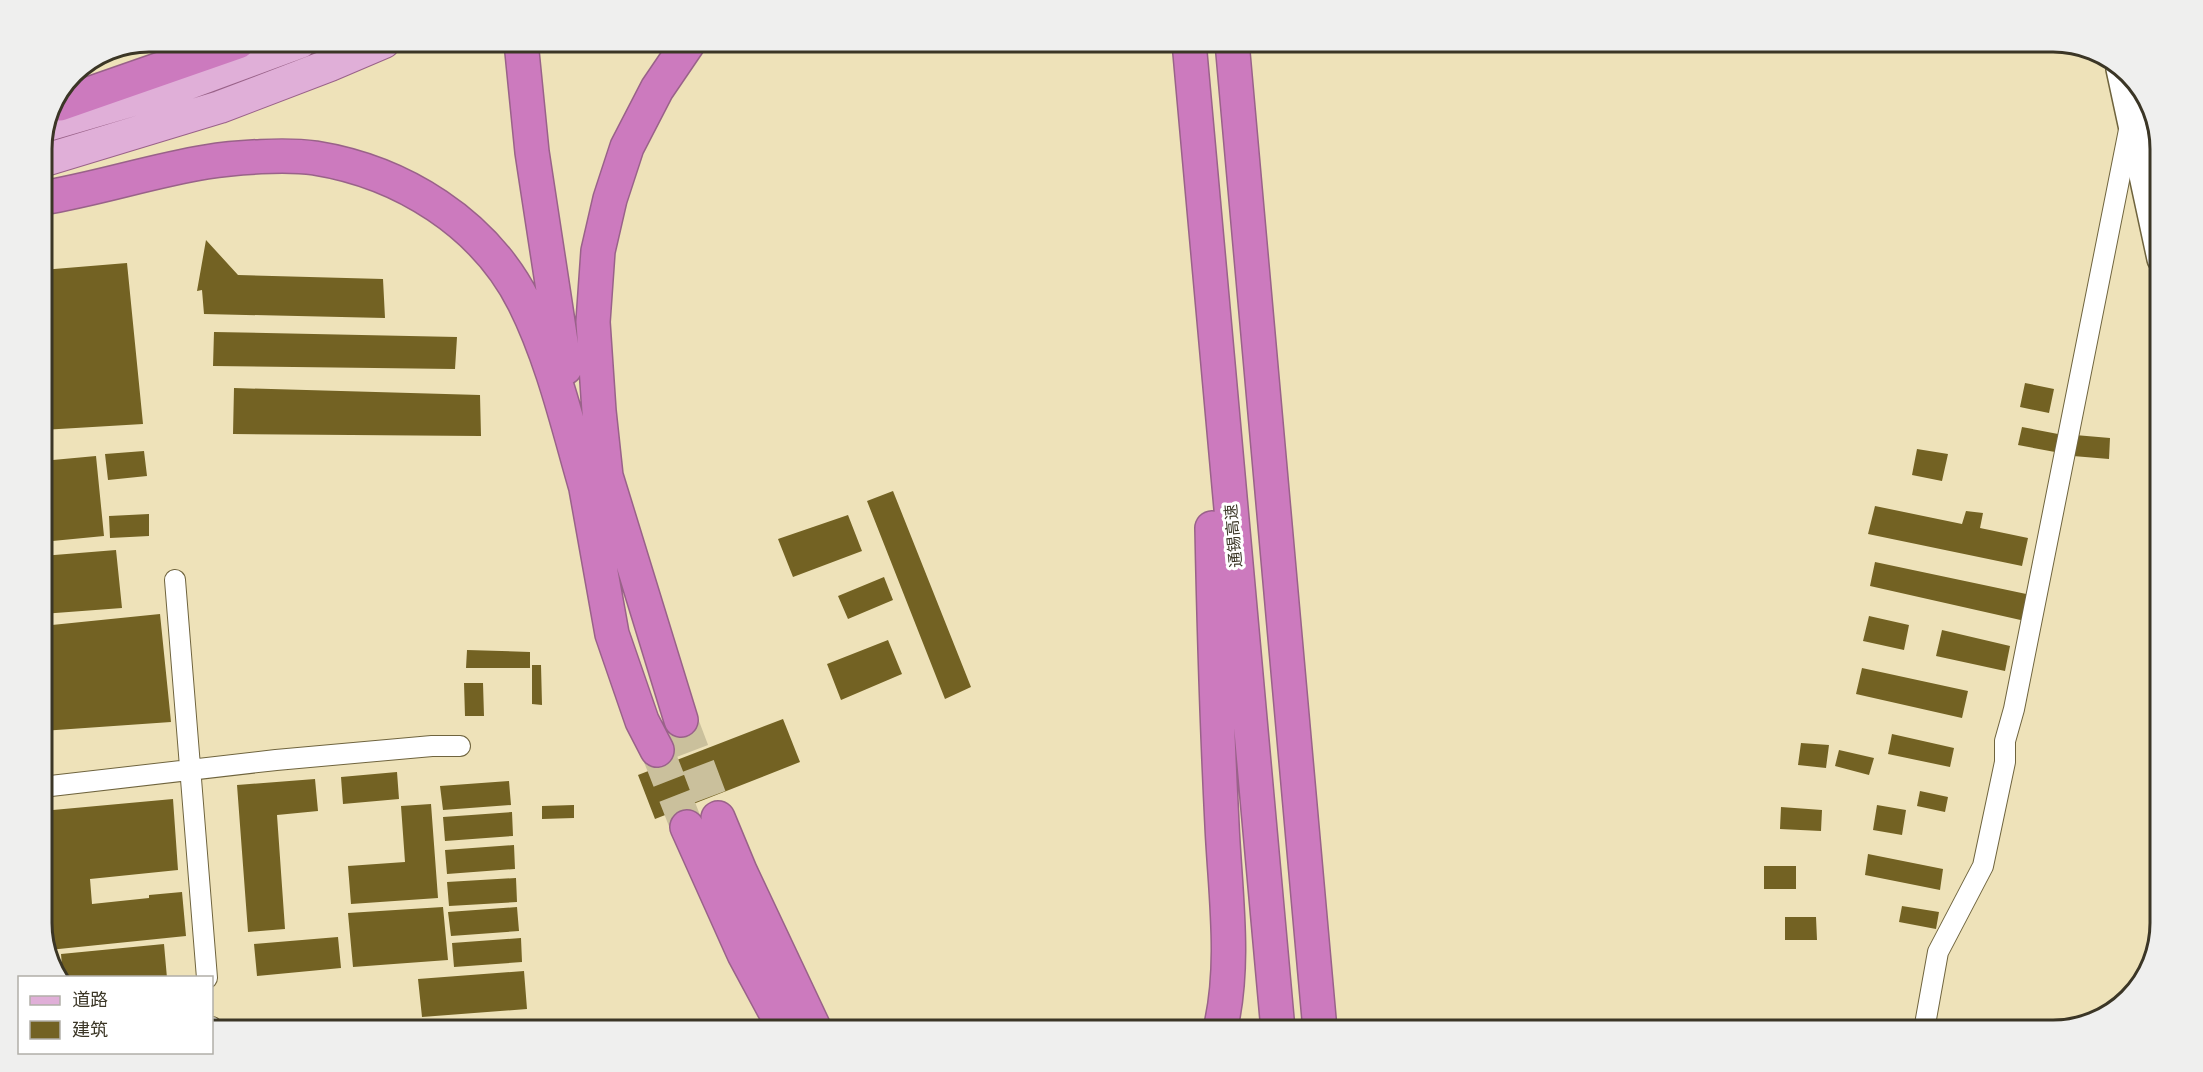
<svg xmlns="http://www.w3.org/2000/svg" width="2203" height="1072" viewBox="0 0 2203 1072" font-family="Helvetica,'Noto Sans SC',sans-serif">
	<rect width="100%" height="100%" fill="#eee2b9"/>
	<path fill="#736223" d="M206 240 238 275 383 279 385 318 204 314 202 290 197 291Z
		M127 263 143 424 42 430V270Z
		M214 332 457 337 455 369 213 366Z
		M2025 383 2054 389 2049 413 2020 407Z
		M234 388 480 395 481 436 233 434Z
		M2022 427 2058 434 2055 452 2018 445Z
		M2075 435 2110 438 2109 459 2073 456Z
		M1917 449 1948 454 1942 481 1912 475Z
		M144 451 147 476 108 480 105 454Z
		M96 456 104 536 42 542V461Z
		M893 491 971 687 945 699 867 501Z
		M1875 506 1962 524 1966 511 1983 513 1980 528 2028 538 2022 566 1868 534Z
		M149 514V536L110 538 109 516Z
		M848 515 862 551 793 577 778 539Z
		M116 550 122 608 42 614V556Z
		M1875 562 2031 595 2025 621 1870 586Z
		M884 577 893 600 848 619 838 596Z
		M160 614 171 722 42 731V687H45L42 660V626Z
		M1869 616 1909 625 1904 650 1863 641Z
		M1942 630 2010 646 2005 671 1936 656Z
		M888 640 902 674 841 700 827 664Z
		M467 650 530 652V668H466Z
		M532 665H541L542 705 532 704Z
		M1862 668 1968 691 1962 718 1856 694Z
		M464 683H483L484 716H465Z
		M783 719 800 762 655 819 638 775Z
		M1892 734 1954 748 1950 767 1888 754Z
		M1801 743 1829 745 1826 768 1798 765Z
		M1839 750 1874 758 1869 775 1835 766Z
		M397 772 399 799 343 804 341 777Z
		M315 779 318 811 277 815 285 929 248 932 237 785Z
		M509 781 511 805 443 810 440 786Z
		M1920 791 1948 797 1945 812 1917 806Z
		M173 799 178 870 90 879 92 904 149 898V895L182 892 186 936 49 950 42 930V811Z
		M431 804 438 898 351 904 348 866 405 862 401 806Z
		M574 805V818L542 819V806Z
		M1877 805 1906 810 1902 835 1873 830Z
		M1781 807 1822 810 1821 831 1780 829Z
		M512 812 513 836 445 841 443 817Z
		M514 845 515 869 447 874 445 850Z
		M1868 854 1943 869 1940 890 1865 875Z
		M1764 866H1796V889H1764Z
		M516 878 517 902 449 906 447 882Z
		M1902 906 1939 912 1936 929 1899 922Z
		M443 907 448 960 353 967 348 913Z
		M517 907 519 931 451 936 448 912Z
		M1785 917H1816L1817 940H1785Z
		M338 937 341 968 257 976 254 944Z
		M521 938 522 962 454 967 452 943Z
		M164 944 167 978H63L61 954Z
		M524 971 527 1009 422 1017 418 979Z"/>
	<g fill="none" stroke-linecap="round" stroke-linejoin="round">
		<path stroke="#cac09c" stroke-width="33" stroke-dasharray="33 16" stroke-linecap="butt" d="M681 720 718 818
			M657 750 687 827"/>
		<defs>
			<path id="street" d="M175 580 207 978
				M42 787 276 760 432 746H460
				M212 1027V1030
				M1924 1030 1938 952 1983 866 2005 762V741L2014 709 2129 130"/>
			<path id="secondary" d="M2120 69 2161 259"/>
			<path id="primary" d="M51 124 178 87 300 42
				M42 161 220 107 330 65 384 42"/>
			<path id="highway" d="M521 42 532 152 565 368
				M1189 42 1278 1030
				M1232 42 1320 1030
				M60 104 238 42
				M42 198C97 189 151 171 206 162 236 157 286 154 315 158 402 172 484 223 524 302 553 360 568 426 586 488
				M582 466 612 634 642 721 657 750
				M1212 528C1214 627 1217 726 1222 825 1225 892 1236 964 1220 1030
				M681 720 606 476 599 411 593 322 598 251 610 199 627 147 657 89 689 42
				M718 818 740 871 815 1030
				M687 827 744 954 785 1030"/>
		</defs>
		<use href="#street" stroke="#6f643e" stroke-width="22"/>
		<use href="#secondary" stroke="#6f643e" stroke-width="30"/>
		<use href="#primary" stroke="#996289" stroke-width="34"/>
		<use href="#highway" stroke="#996289" stroke-width="36"/>
		<use href="#street" stroke="#fff" stroke-width="20"/>
		<use href="#secondary" stroke="#fff" stroke-width="27"/>
		<use href="#primary" stroke="#e0afd8" stroke-width="32"/>
		<use href="#highway" stroke="#cc7abe" stroke-width="33"/>
	</g>
	<g text-anchor="middle" stroke-width="6" stroke-linejoin="round" paint-order="stroke">
		<g font-size="16" fill="#3b3626" stroke="#fff">
			<text transform="translate(1233 536) rotate(-95)" y="6">通锡高速</text>
		</g>
	</g>
	<path d="M0 0H2203V1072H0ZM149 52H2053A97 97 0 0 1 2150 149V923A97 97 0 0 1 2053 1020H149A97 97 0 0 1 52 923V149A97 97 0 0 1 149 52Z" fill="#efefee" fill-rule="evenodd"/>
	<path fill="none" stroke="#3b3626" stroke-width="3" d="M149 52H2053A97 97 0 0 1 2150 149V923A97 97 0 0 1 2053 1020H149A97 97 0 0 1 52 923V149A97 97 0 0 1 149 52Z"/>
	<rect x="18" y="976" width="195" height="78" fill="#ffffff" stroke="#b1afa8" stroke-width="1.5"/>
	<rect x="30" y="996" width="30" height="9" fill="#e0afd8" stroke="#b1afa8" stroke-width="1.5"/>
	<text x="72" y="1006" font-size="18" fill="#3b3626">道路</text>
	<rect x="30" y="1021" width="30" height="18" fill="#736223" stroke="#b1afa8" stroke-width="1.5"/>
	<text x="72" y="1036" font-size="18" fill="#3b3626">建筑</text>
</svg>
